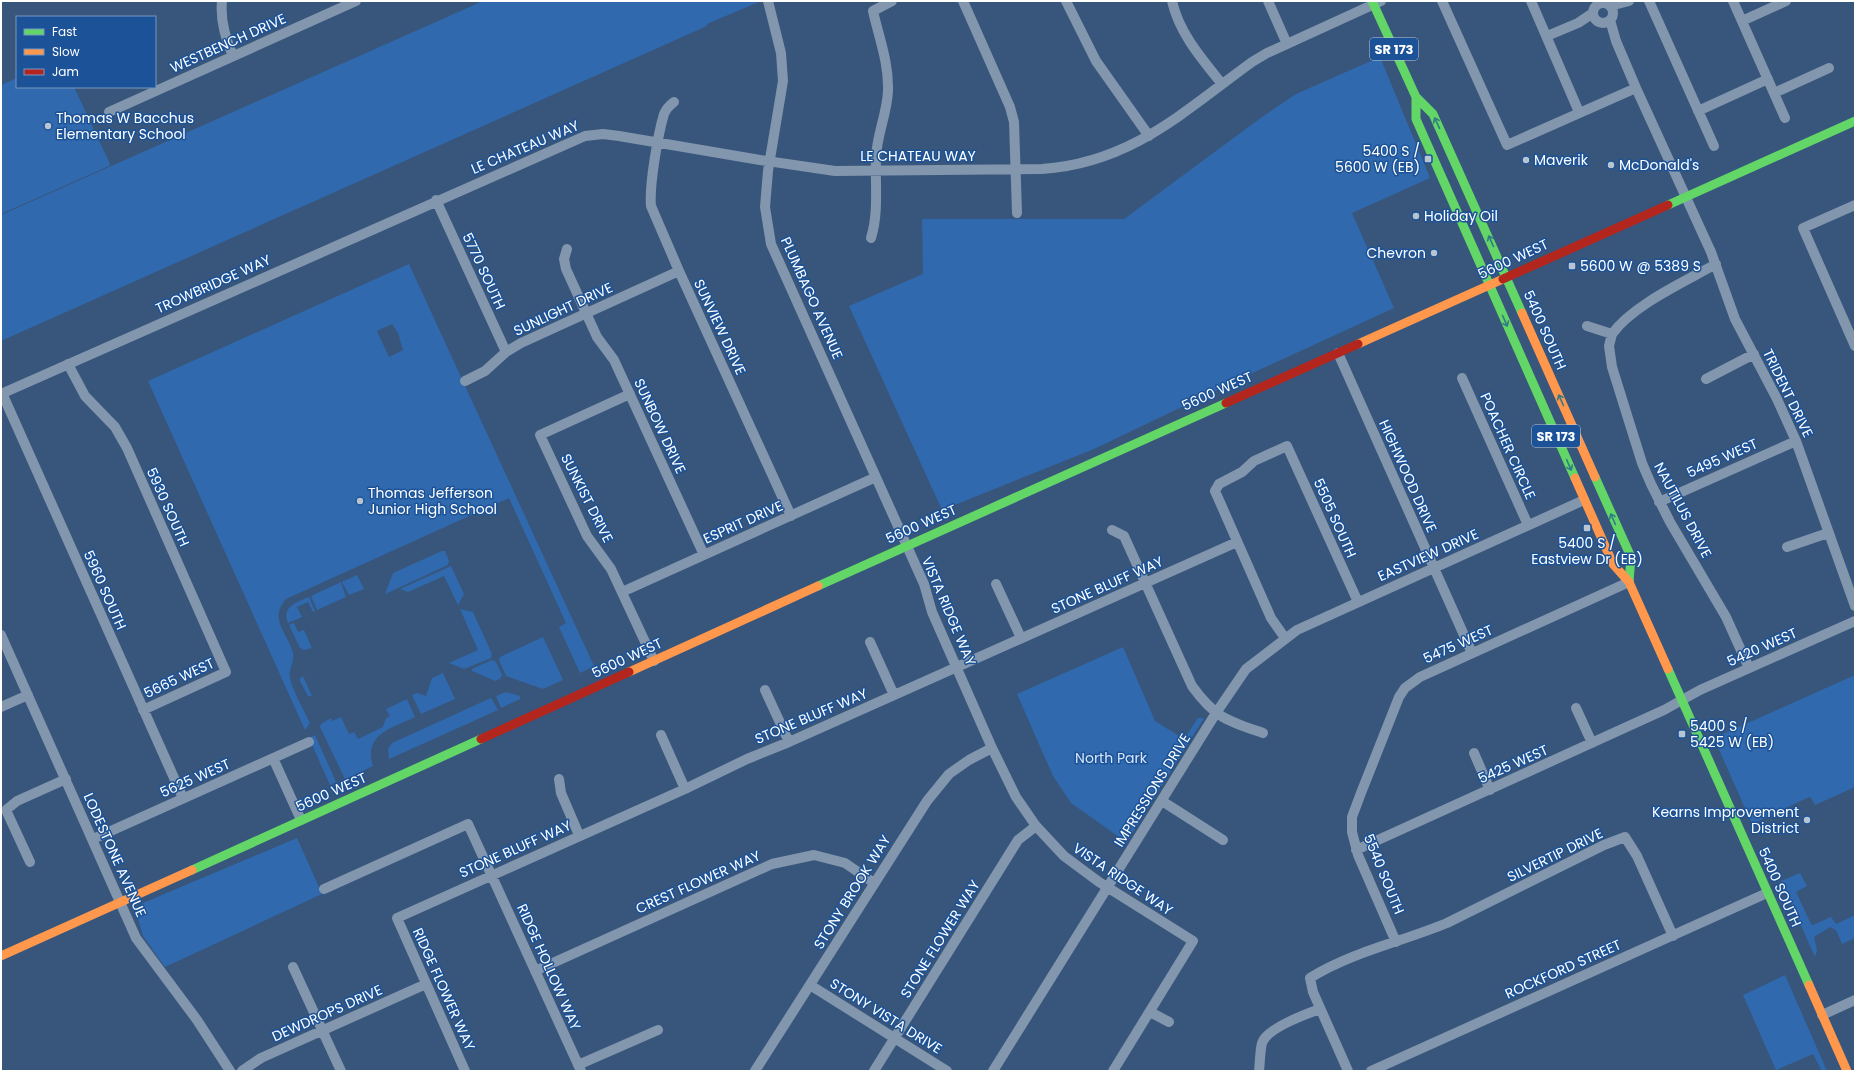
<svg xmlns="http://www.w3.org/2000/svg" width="1856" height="1072" viewBox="0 0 1856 1072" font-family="Poppins,sans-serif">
	<rect width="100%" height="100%" fill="#38567b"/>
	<path fill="#3069ad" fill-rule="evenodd" d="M483 1H761L707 24V26L1 341V215Z
		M1380 57 1430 178 1352 213 1394 308 1259 370 1094 449 942 510 849 306 923 274 922 219H1124L1262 117 1296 94Z
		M17 78V87H74L110 164 109 166 1 214V85Z
		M409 264 594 666 580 673 559 627 566 623 509 498 286 599C268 620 288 633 293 653 295 661 288 670 290 678 293 692 304 710 310 723L305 730 148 381ZM392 324 398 333 403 350 389 357 377 331Z
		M442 551H445L449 561 448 565 385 594 393 573Z
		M451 566 464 594 458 605 444 576 408 592 400 589Z
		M357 575 364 589 349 595 342 582Z
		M341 582 346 597 317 610 311 596Z
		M309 597 315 611 313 612 308 602 297 607 302 617 288 623C281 607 297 602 309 597Z
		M460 609 473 612 492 654 491 658 464 669 449 663 478 650Z
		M294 623 298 632 304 630 312 648 304 650 300 648 289 625Z
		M543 637 563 680 543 689 506 676 499 660 500 657Z
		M1123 647 1155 721 1184 739 1198 718H1204L1123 848 1121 842 1122 839 1071 803 1053 776 1017 694Z
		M492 660 496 662 502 675 500 679 495 681 472 671V669Z
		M312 671 303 676 312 696H308L300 681V678Z
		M443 673 455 699 421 714 412 695 417 693 426 696 432 678Z
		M1855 675V787L1815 805 1811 798 1809 797 1752 824 1714 738Z
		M506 692 520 696V699L501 708 496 696Z
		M491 698 498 710 389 759 388 749 392 743Z
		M407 699 415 717C392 728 363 734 373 766L345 779 320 727 321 724 331 718 332 721 341 717 349 734 354 732 358 739 383 727 386 718 390 716 386 709Z
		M315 735 336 782 330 785 309 738Z
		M297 838 322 894 165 967 143 936 137 915 143 903Z
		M1800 873 1807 886 1796 892 1811 924 1813 925 1831 917 1836 924 1855 915V938L1842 944 1836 930 1830 927 1814 937 1817 950 1815 957 1781 881Z
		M1785 975 1827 1071H1822L1813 1054 1776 1070 1743 995Z"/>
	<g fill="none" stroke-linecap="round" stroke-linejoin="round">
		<path stroke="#8296ad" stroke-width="10" d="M222 1C220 21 225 38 233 56
			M768 1 781 53 783 81 768 171 765 207 771 244 924 584 932 612 992 748 1016 797 1036 826 1064 856 1099 882 1193 941 1113 1071
			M963 1 1010 107 1014 122 1017 213
			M1066 1 1096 61 1149 136
			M1172 1C1179 33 1202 59 1222 84
			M1268 1 1287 44
			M1442 1 1507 145 1636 88
			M1531 1 1579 112
			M1649 1 1714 146
			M1733 1 1785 118
			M1593 13a10 10 0 1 1 20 0a10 10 0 1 1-20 0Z
			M1610 6 1629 1
			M1610 20 1616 41 1636 88 1711 252 1735 319 1777 399 1796 441 1855 606
			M1742 21 1786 1
			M1547 36 1578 23 1593 13
			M1774 93 1829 68
			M674 102C670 105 666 109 664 114 658 134 649 186 651 206L679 271 791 516
			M1698 111 1768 79
			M109 112 356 1
			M436 200 506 352
			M1855 205 1803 228 1855 346
			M871 238C879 212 875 184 876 157 877 134 887 114 888 91 889 63 879 38 873 11L892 1
			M567 249 564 259 566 269 597 337 614 360 704 555
			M1587 326 1612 334 1609 346 1612 367 1642 463 1651 484 1670 522 1726 617 1749 668
			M1612 334C1633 305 1684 282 1716 264
			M1338 353 1472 653
			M68 364 85 396 115 427 127 448 226 672 143 710
			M1462 378 1528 525
			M1706 379 1754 354
			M465 381 485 371 506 352 521 343 679 271
			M2 393 183 798
			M1 394 585 136 603 134 619 136 760 160 835 171 1042 169C1131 163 1183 112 1252 62L1267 53 1381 1
			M630 394 540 435 587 536 611 569 654 661
			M1659 502 1796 441
			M1112 530 1124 536 1192 686C1215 718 1228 721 1263 733
			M1787 547 1828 533
			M996 584 1021 638
			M622 592 876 477
			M1 635 136 938 197 1020 230 1071
			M1285 638 1271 618 1215 491 1219 484 1242 472 1254 461 1287 446 1358 602
			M870 642 894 695
			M765 690 789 742
			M1 707 28 695
			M1576 708 1592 743
			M661 735 685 789
			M1474 753 1490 790
			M273 758 301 820
			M559 779 561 793 579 835
			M1162 801 1223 840
			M93 839 309 742
			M1356 850 1664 710 1700 690 1855 621
			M30 862 6 810 17 801 66 779
			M324 889 468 824 581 1071
			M1396 942 1358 855 1352 832V817L1361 793 1399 697 1405 688 1420 677 1629 582
			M293 967 341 1071
			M535 971 772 864 814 855 845 863 874 883
			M810 985 947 1071
			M1150 1012 1169 1022
			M1822 1015 1855 1000
			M578 1065 658 1030
			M242 1071 261 1058 426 984
			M465 1071 397 918 685 789 747 759 789 742 1237 542
			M755 1071 927 801 949 774 969 760 992 748
			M874 1071 1018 840 1036 826
			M993 1071 1216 713 1246 669 1297 630 1584 500
			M1259 1071C1260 1062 1260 1051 1262 1043 1267 1028 1306 1014 1320 1009
			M1348 1071 1313 992 1310 978C1352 952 1401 942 1447 923L1604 845 1625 837 1637 856 1673 936
			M1371 1071 1767 893"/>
		<path stroke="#63d668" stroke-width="9" d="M1372 1 1416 97 1433 114 1522 313
			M1416 97V119L1575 478
			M1668 205 1855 121
			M1595 477 1631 557 1629 582
			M818 586 1226 403
			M1668 669 1809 985
			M192 870 481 739"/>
		<path stroke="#ff974d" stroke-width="9" d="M1522 313 1595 477
			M1358 344 1503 279
			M1575 478 1613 564 1629 582 1668 669
			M629 672 818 586
			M1 956 192 870
			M1809 985 1847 1071"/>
		<path stroke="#b3261e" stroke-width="9" d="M1503 279 1668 205
			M1226 403 1358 344
			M481 739 629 672"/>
	</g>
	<defs><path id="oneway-shaft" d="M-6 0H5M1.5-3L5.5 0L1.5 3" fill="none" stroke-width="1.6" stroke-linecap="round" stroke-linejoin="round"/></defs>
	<g stroke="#317a8a">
		<use href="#oneway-shaft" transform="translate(1437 123) rotate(-115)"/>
		<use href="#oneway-shaft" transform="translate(1491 241) rotate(-114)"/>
		<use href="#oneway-shaft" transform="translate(1505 321) rotate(66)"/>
		<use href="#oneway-shaft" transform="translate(1561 400) rotate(-114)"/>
		<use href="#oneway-shaft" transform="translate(1569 465) rotate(66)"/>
		<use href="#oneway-shaft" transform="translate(1613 519) rotate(-114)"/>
	</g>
	<g fill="#b9c4d1" stroke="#1b5298" stroke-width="1.5">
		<circle cx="48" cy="126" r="4"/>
		<rect x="1424" y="155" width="8" height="8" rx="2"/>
		<circle cx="1526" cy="160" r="4"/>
		<circle cx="1611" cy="165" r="4"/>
		<circle cx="1416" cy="216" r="4"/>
		<circle cx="1434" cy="253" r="4"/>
		<rect x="1568" y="262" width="8" height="8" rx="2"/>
		<circle cx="360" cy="501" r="4"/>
		<rect x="1583" y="524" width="8" height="8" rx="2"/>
		<rect x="1678" y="730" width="8" height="8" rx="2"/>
		<circle cx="1807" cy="820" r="4"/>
	</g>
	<g text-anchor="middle" stroke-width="3" stroke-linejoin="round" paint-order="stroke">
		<g fill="#1b5298" stroke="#bbcbe0" stroke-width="1">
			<rect x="1370" y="38" width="48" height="22" rx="3"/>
			<rect x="1532" y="425" width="48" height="22" rx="3"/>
		</g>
		<g font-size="13" font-weight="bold" fill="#fff">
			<text x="1394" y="54">SR 173</text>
			<text x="1556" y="441">SR 173</text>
		</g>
		<g font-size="14" fill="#fff" stroke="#1b5298">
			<text transform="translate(228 43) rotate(-24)" y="5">WESTBENCH DRIVE</text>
			<text transform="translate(525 147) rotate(-23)" y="5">LE CHATEAU WAY</text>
			<text x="918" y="161">LE CHATEAU WAY</text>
			<text transform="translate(1513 259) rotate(-25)" y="5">5600 WEST</text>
			<text transform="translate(484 271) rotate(65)" y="5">5770 SOUTH</text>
			<text transform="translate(213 284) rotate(-24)" y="5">TROWBRIDGE WAY</text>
			<text transform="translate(812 298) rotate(66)" y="5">PLUMBAGO AVENUE</text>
			<text transform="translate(563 309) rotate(-25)" y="5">SUNLIGHT DRIVE</text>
			<text transform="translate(720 327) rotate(65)" y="5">SUNVIEW DRIVE</text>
			<text transform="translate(1545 330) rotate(66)" y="5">5400 SOUTH</text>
			<text transform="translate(1217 391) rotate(-24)" y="5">5600 WEST</text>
			<text transform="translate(1788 393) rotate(64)" y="5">TRIDENT DRIVE</text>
			<text transform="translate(660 426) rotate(65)" y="5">SUNBOW DRIVE</text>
			<text transform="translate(1508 446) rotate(66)" y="5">POACHER CIRCLE</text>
			<text transform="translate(1722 458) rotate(-24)" y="5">5495 WEST</text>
			<text transform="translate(1408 476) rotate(66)" y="5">HIGHWOOD DRIVE</text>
			<text transform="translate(587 498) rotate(63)" y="5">SUNKIST DRIVE</text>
			<text transform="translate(168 507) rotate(66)" y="5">5930 SOUTH</text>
			<text transform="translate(1683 510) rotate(62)" y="5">NAUTILUS DRIVE</text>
			<text transform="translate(1335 518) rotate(66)" y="5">5505 SOUTH</text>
			<text transform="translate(743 522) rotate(-24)" y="5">ESPRIT DRIVE</text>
			<text transform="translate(921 524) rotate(-24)" y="5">5600 WEST</text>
			<text transform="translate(1428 555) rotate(-24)" y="5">EASTVIEW DRIVE</text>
			<text transform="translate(1107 585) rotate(-24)" y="5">STONE BLUFF WAY</text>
			<text transform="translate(105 590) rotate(66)" y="5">5960 SOUTH</text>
			<text transform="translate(949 611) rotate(67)" y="5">VISTA RIDGE WAY</text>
			<text transform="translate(1458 644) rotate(-24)" y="5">5475 WEST</text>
			<text transform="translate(1762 647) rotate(-24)" y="5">5420 WEST</text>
			<text transform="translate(627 658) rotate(-25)" y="5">5600 WEST</text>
			<text transform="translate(179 678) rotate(-25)" y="5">5665 WEST</text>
			<text transform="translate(811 716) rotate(-23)" y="5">STONE BLUFF WAY</text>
			<text transform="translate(1513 764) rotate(-24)" y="5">5425 WEST</text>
			<text transform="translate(195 778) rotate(-24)" y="5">5625 WEST</text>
			<text transform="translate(1152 790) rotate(-58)" y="5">IMPRESSIONS DRIVE</text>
			<text transform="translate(331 792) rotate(-24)" y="5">5600 WEST</text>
			<text transform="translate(515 849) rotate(-24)" y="5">STONE BLUFF WAY</text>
			<text transform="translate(115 855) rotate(66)" y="5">LODESTONE AVENUE</text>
			<text transform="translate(1555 855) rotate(-26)" y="5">SILVERTIP DRIVE</text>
			<text transform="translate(1384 874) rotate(68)" y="5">5540 SOUTH</text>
			<text transform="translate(1123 879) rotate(34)" y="5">VISTA RIDGE WAY</text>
			<text transform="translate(698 882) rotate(-24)" y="5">CREST FLOWER WAY</text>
			<text transform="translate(1780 887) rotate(66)" y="5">5400 SOUTH</text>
			<text transform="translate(852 892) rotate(-58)" y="5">STONY BROOK WAY</text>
			<text transform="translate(940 939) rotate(-58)" y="5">STONE FLOWER WAY</text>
			<text transform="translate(549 967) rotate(66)" y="5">RIDGE HOLLOW WAY</text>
			<text transform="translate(1563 969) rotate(-24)" y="5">ROCKFORD STREET</text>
			<text transform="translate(444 989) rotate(66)" y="5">RIDGE FLOWER WAY</text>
			<text transform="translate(327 1013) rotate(-24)" y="5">DEWDROPS DRIVE</text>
			<text transform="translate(886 1016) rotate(32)" y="5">STONY VISTA DRIVE</text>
		</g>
		<g font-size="14" fill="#fff" stroke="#1b5298" text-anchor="start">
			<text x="56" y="123">Thomas W Bacchus<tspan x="56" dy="16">Elementary School</tspan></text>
			<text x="1420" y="156" text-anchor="end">5400 S /<tspan x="1420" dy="16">5600 W (EB)</tspan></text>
			<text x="1534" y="165">Maverik</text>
			<text x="1619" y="170">McDonald's</text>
			<text x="1424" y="221">Holiday Oil</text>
			<text x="1426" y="258" text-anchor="end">Chevron</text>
			<text x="1580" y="271">5600 W @ 5389 S</text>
			<text x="368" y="498">Thomas Jefferson<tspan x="368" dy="16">Junior High School</tspan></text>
			<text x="1587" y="548" text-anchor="middle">5400 S /<tspan x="1587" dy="16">Eastview Dr (EB)</tspan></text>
			<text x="1690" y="731">5400 S /<tspan x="1690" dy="16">5425 W (EB)</tspan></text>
			<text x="1799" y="817" text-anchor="end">Kearns Improvement<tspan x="1799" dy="16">District</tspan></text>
		</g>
		<g font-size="14" fill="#d7e7fb" stroke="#1b5298">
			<text x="1111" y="763">North Park</text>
		</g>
	</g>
	<rect width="1856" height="1072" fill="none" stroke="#ffffff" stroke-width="4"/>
	<rect x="16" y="16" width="140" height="72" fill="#1b5298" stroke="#7697c1"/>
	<rect x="24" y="29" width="20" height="6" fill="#63d668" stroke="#7697c1"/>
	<text x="52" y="36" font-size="12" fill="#ffffff">Fast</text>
	<rect x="24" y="49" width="20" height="6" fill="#ff974d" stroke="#7697c1"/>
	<text x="52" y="56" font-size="12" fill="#ffffff">Slow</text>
	<rect x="24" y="69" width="20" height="6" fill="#b3261e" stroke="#7697c1"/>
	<text x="52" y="76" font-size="12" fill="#ffffff">Jam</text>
</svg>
